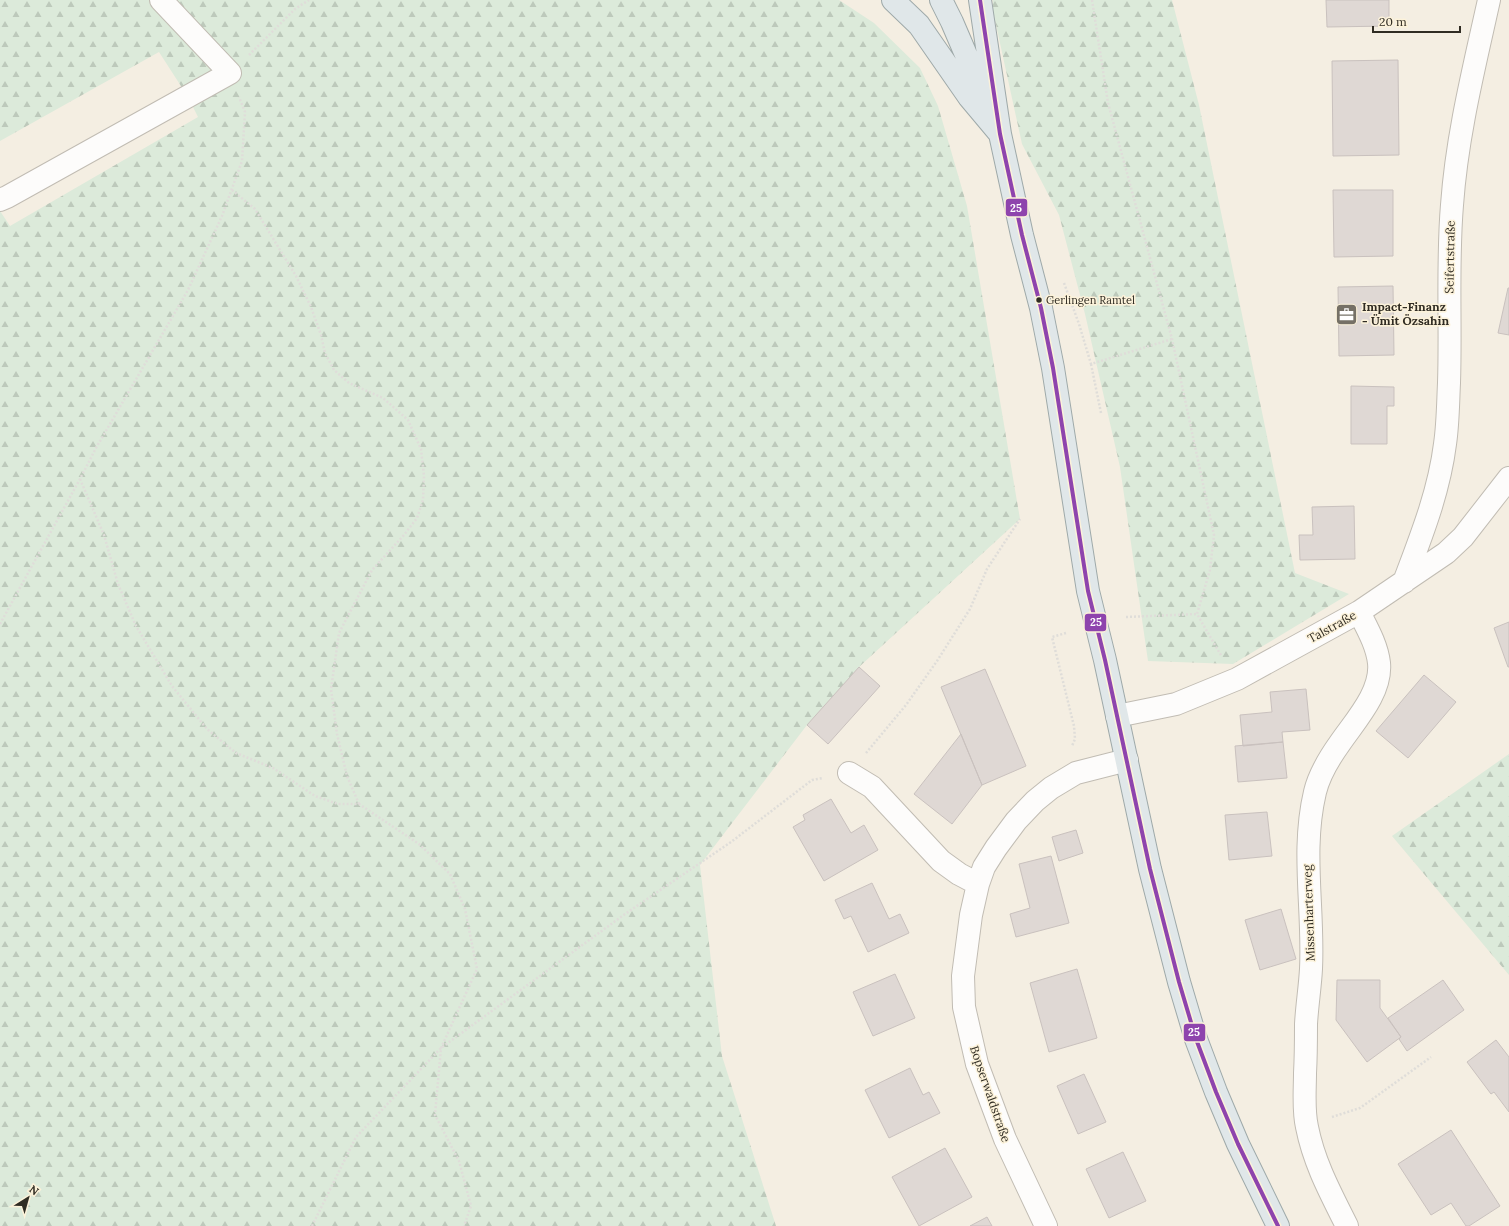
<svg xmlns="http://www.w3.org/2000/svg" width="1509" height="1226" viewBox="0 0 1509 1226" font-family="Lora,serif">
	<defs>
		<pattern id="forest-firs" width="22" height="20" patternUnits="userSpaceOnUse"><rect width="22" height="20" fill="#dceada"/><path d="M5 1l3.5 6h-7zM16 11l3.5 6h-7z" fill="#bdc9bb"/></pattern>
	</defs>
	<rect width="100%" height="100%" fill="#f4eee2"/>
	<path fill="url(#forest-firs)" d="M0 0H839L874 23 920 68 938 106 967 206 1020 519 859 667 807 725 700 865 722 1056 776 1226H0V211L10 226 198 117 188 97 159 52 0 141Z
		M993 0H1172L1199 105 1295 573 1349 594 1233 664 1148 661 1120 467 1085 314 1059 215 1022 144 993 11Z
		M1509 754V975L1392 836Z"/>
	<path fill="#dfd8d4" stroke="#c9c1be" d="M1326 0H1389V26L1327 27Z
		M1398 60 1399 155 1333 156 1332 61Z
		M1333 190H1393V256L1334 257Z
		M1393 286 1394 355 1339 356 1338 287Z
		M1508 288H1509V335L1498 333Z
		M1351 386 1394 387V406H1387V444H1351Z
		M1354 506 1355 559 1300 560 1299 535H1313L1312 507Z
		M1509 622V667H1508L1494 628Z
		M859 667 880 686 828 744 807 725Z
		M985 669 1026 766 982 785 941 687Z
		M1424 675 1456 702 1408 758 1376 731Z
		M1306 689 1310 730 1282 732 1283 742 1243 746 1240 715 1272 712 1270 692Z
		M961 734 982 785 952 824 914 794Z
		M1283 742 1287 778 1238 782 1235 746Z
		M831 799 851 833 864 825 878 850 824 881 793 827 805 820 803 815Z
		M1267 812 1272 856 1229 860 1225 815Z
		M1076 830 1083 853 1059 861 1052 837Z
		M1051 856 1069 923 1016 937 1010 914 1030 908 1019 864Z
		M872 883 889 919 900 914 909 933 868 952 851 916 844 919 835 900Z
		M1281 909 1296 959 1260 970 1245 920Z
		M1077 969 1097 1038 1049 1052 1030 983Z
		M895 974 915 1018 873 1036 853 992Z
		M1337 980H1380V1008L1401 1037 1367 1062 1336 1020Z
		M1443 980 1464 1010 1407 1051 1399 1039 1401 1037 1388 1018Z
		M1496 1040 1509 1057V1112L1494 1092 1491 1094 1467 1062Z
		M910 1068 923 1095 929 1092 940 1113 889 1138 865 1090Z
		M1084 1074 1106 1122 1078 1134 1057 1086Z
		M1451 1130 1500 1206 1469 1226H1466L1451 1203 1431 1215 1398 1164Z
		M945 1148 972 1197 919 1226 892 1177Z
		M1123 1152 1146 1201 1109 1218 1086 1169Z
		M987 1217 992 1226H970Z"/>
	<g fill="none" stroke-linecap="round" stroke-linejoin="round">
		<defs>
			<path id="minor" d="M0 200 7 197 230 73 161 0
				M1404 582C1421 537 1439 492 1445 444 1448 424 1448 403 1449 383 1451 324 1447 264 1452 205 1457 135 1474 68 1489 0
				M1117 716 1176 704 1237 679 1359 612 1446 553 1463 537 1509 478
				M849 773 872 787 941 861 959 874 978 884
				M1046 1226 1005 1139 977 1064 964 1007 963 976 971 915 978 884 984 867 996 848 1016 821 1035 801 1051 788 1076 773 1127 760
				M1347 1226C1331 1194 1314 1163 1307 1127 1303 1110 1305 1090 1305 1073 1306 1056 1306 1040 1306 1024 1307 1006 1310 987 1311 969 1314 909 1301 851 1315 792 1319 775 1330 757 1340 743 1355 721 1382 692 1379 663 1377 645 1367 628 1359 612"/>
			<path id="major" d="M893 0 919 25 969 97 1000 134
				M941 0 952 22 988 106
				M980 0 1000 134 1022 235 1041 308 1053 368 1088 591 1105 660 1150 869 1179 982 1196 1039 1216 1092 1238 1144 1278 1226"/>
		</defs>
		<use href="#minor" stroke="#c1bcb3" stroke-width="24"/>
		<use href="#major" stroke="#9ea9a9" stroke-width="24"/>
		<path stroke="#dfddd9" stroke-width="2.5" stroke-dasharray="2 2" stroke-linecap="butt" d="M1092 0 1108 103 1172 339 1214 535 1210 570 1197 614 1222 657
			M249 55 295 9 309 0
			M232 190 255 209 296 276 311 307 321 335 325 353 334 370 349 383 383 398 408 420 421 449 424 476 423 500 417 518 404 535 372 570 339 633 331 689 337 734 347 776 359 804
			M1064 283 1079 324 1091 364 1172 339
			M1091 364 1101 413
			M80 479 104 535 118 584 136 626 172 686 207 729 236 753 273 768 315 796 338 804H359L419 844 450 874 465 909 477 969 441 1048 435 1115 459 1161 471 1206 464 1226
			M1126 617 1197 614
			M0 624 80 479 96 448 188 290 222 216 242 161 245 112 239 97
			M1066 633 1052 637 1074 726 1075 739 1072 746
			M866 753 906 705 937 661 970 609 987 569 1020 519
			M1332 1117 1360 1108 1431 1057
			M312 1226 356 1137 441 1048 625 914 731 842 812 780 823 778"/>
		<use href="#minor" stroke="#fdfcfb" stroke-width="22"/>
		<use href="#major" stroke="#e0e7e9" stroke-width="22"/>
		<defs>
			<path id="bus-1" d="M980 0 1000 134 1022 235 1041 308 1053 368 1088 591 1105 660 1150 869 1179 982 1196 1039 1216 1092 1238 1144 1278 1226"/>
		</defs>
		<use href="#bus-1" stroke="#fcf2da" stroke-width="7"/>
		<use href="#bus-1" stroke="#8e44ad" stroke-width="4"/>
	</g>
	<defs>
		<symbol id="office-square" viewBox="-11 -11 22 22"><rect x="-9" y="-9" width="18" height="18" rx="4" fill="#757066" stroke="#fcf2da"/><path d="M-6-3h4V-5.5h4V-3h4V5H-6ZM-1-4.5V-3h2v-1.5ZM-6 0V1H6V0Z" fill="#fff"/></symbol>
	</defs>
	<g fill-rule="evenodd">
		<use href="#office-square" x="1334" y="302" width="25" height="25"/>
	</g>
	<circle fill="#302c23" stroke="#fcf2da" stroke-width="1.5" cx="1039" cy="300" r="3.5"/>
	<g text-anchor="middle" stroke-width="3" stroke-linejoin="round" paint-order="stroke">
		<g font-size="11" fill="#302c23" stroke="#fcf2da" text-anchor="start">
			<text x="1046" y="304">Gerlingen Ramtel</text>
		</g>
		<g font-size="12" fill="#302c23" stroke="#fcf2da">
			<text transform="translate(1450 257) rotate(-89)" y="4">Seifertstraße</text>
			<text transform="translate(1332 627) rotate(-29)" y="4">Talstraße</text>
			<text transform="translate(1309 913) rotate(-92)" y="4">Missenharterweg</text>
			<text transform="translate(990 1094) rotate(71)" y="4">Bopserwaldstraße</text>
		</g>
		<g font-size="12" font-weight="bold" fill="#302c23" stroke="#fcf2da" text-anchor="start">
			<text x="1362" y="311">Impact-Finanz<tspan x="1362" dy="14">- Ümit Özsahin</tspan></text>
		</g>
	</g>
	<g stroke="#fcf2da" stroke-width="1.5">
		<rect x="1005" y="198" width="23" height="19" rx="4" fill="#8e44ad"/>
		<rect x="1084" y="613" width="23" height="19" rx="4" fill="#8e44ad"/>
		<rect x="1183" y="1023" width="23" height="19" rx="4" fill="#8e44ad"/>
	</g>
	<g font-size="11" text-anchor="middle" font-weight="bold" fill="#fff">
		<text x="1016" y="212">25</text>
		<text x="1096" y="626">25</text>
		<text x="1194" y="1036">25</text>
	</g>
	<g transform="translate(28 1198) rotate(37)" stroke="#fcf2da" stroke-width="3" paint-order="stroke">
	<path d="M0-3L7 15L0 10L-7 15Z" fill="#302c23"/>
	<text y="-6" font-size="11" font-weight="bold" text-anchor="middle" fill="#302c23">N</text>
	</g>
	<path d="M1373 26v6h87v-6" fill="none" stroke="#302c23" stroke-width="2"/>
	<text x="1379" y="26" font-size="12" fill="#302c23" stroke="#fcf2da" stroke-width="3" paint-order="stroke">20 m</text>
</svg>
